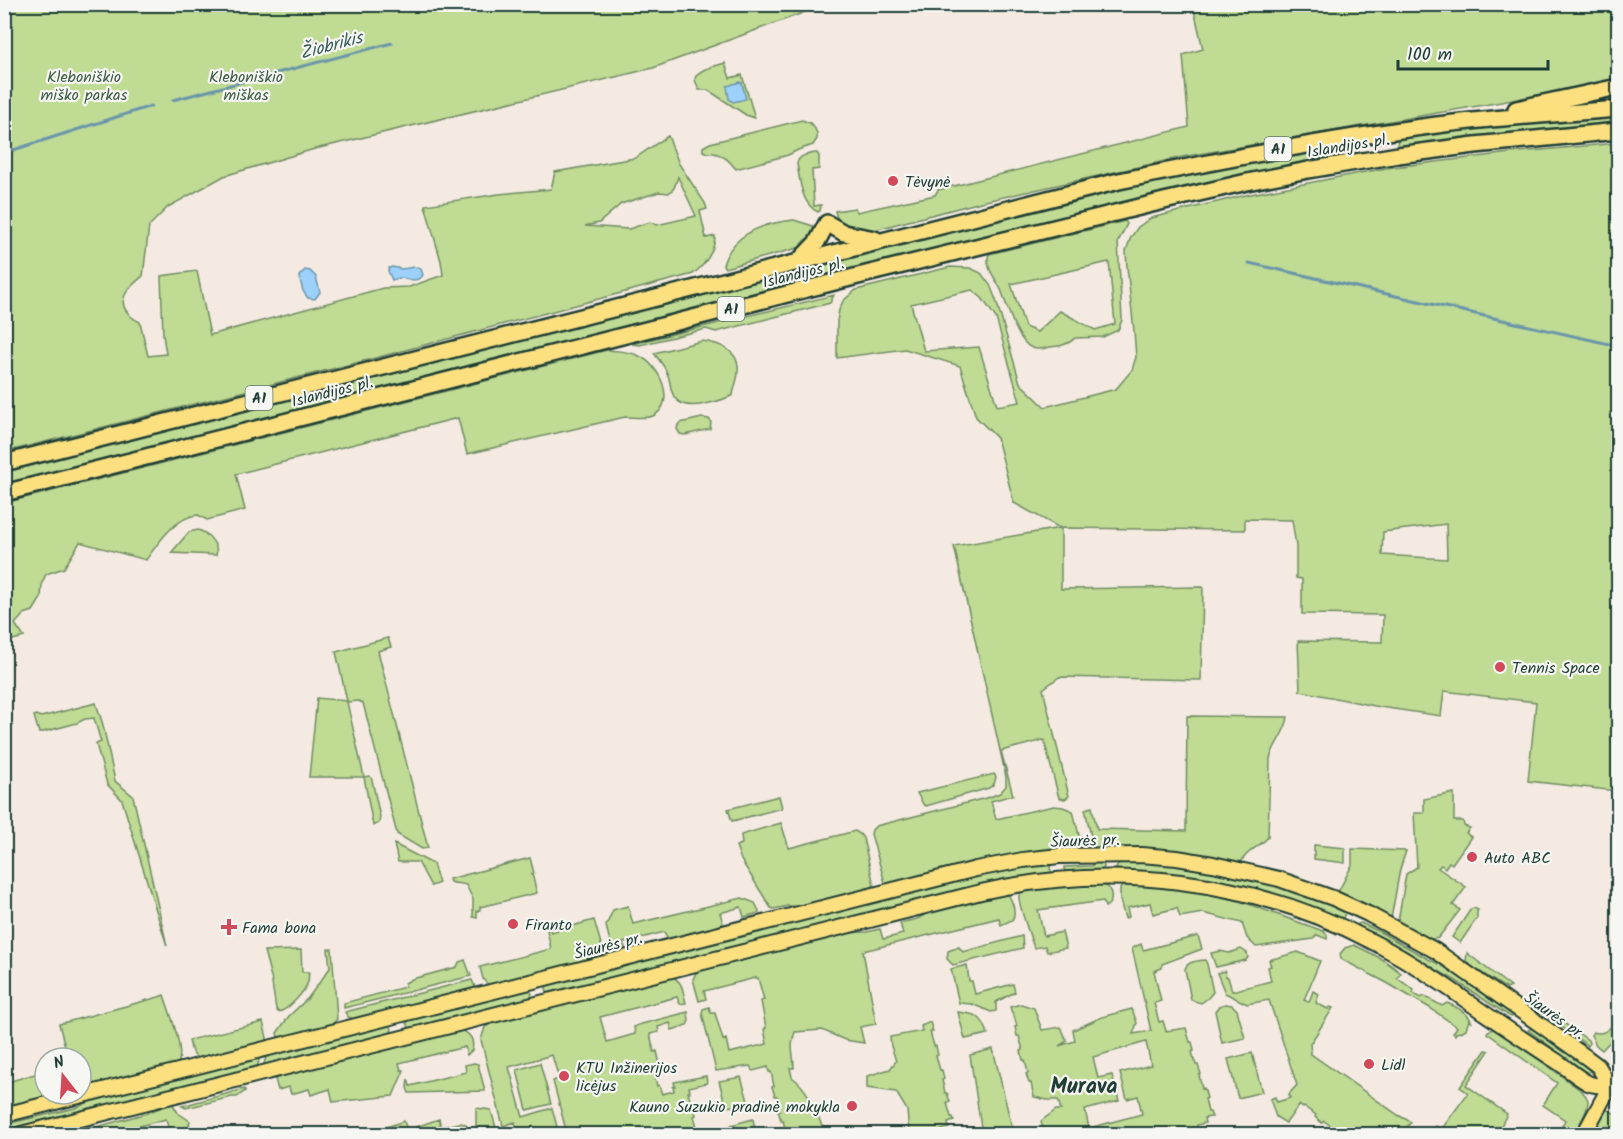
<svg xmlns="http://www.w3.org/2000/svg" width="1623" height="1139" viewBox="0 0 1623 1139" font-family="Kalam,sans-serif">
	<rect width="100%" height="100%" fill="#f4eae1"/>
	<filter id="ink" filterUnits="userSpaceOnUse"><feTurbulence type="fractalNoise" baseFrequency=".0167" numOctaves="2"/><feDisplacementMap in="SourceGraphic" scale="12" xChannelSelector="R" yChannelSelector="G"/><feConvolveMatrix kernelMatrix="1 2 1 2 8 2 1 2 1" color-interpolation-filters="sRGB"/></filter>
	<g filter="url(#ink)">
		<path fill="#c0db93" stroke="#708c64" stroke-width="1.5" fill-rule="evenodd" d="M5 4H819V5L800 14 653 68 311 150 224 176 168 207 149 226 143 276C132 285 115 298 128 313 130 317 136 320 140 322L148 356 166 354 163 335 161 276 197 271 210 335 383 288 409 287 443 275 441 261 425 205 499 194 551 189 555 172 635 158 668 136 679 164 705 203 707 209 700 211 706 238 715 236C715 251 704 266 693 274L383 356 5 452ZM678 177 696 216 657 225 650 222 629 229 585 226 599 223 621 204 659 192 669 193 674 188Z
			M1193 5H1618V82L1187 156 981 202 870 231C855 230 838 229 835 211L855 208 857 212 935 195 938 190 1189 127 1183 55 1203 49Z
			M725 63 730 78 742 75 755 118 746 115 708 90H699C698 86 696 83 695 80 695 69 717 66 725 63Z
			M1618 114V124L1538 131 1403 149 1397 146 1398 138 1471 127Z
			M802 120 810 123 814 127 817 133V139L813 145 798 150 788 155 736 169C730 161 724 155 714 153 704 152 712 155 703 151V147L710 143Z
			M1354 143 1357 155 1240 177 982 236 5 486V470L949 230 1129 187 1245 162Z
			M1618 143V782L1617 791 1528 781 1536 702 1444 691 1441 716 1380 707 1300 691 1298 641 1382 642 1383 615 1302 614V579L1296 578V546L1292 520 1245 519V530L1061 528V589L1203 587 1201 680 1059 677 1043 689 1069 796 1065 799 1059 798 1044 740 1001 751 1013 795 991 801 996 819 1054 806 1063 807 1073 811 1081 843 1077 849 1015 855 888 885 885 883 871 834 872 830 876 826 990 797 1000 793 1006 786V777L954 546 1060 528 1014 503 997 438 976 417 960 366 905 349 837 358V321L839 310 843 301 856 290 950 267 970 268 981 273 990 285 996 300 1020 383 1045 407 1116 389 1132 370 1136 357 1134 331 1127 267 1126 251 1131 237 1138 227 1151 218 1246 195 1386 168 1510 153ZM972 290 982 298 996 318 1020 402 997 406 979 347 924 351 911 304ZM1446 524 1447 559 1382 555 1383 532Z
			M817 153 819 156V169L812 170 814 206 821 205 820 211 818 212C801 204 800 180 797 164 798 155 809 154 817 153Z
			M794 220 813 226 817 230 805 246 725 268 723 265C732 233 763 223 794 220Z
			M1125 221 1127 224 1118 242 1122 320 1118 330 1103 337 1075 338C1068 345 1060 346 1050 347 1044 349 1038 350 1032 348 1017 342 1007 306 1002 292 997 279 984 268 989 254ZM1109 262 1115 324 1095 330 1060 311 1037 332 1025 327 1011 284Z
			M834 295 830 303 716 332 706 329 640 345 632 344Z
			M702 341C718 343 740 350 738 371 738 380 734 387 733 395 724 400 715 402 705 404 692 407 677 407 672 392 670 386 670 379 667 373 664 365 659 360 654 353Z
			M607 350C617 351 630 351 639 356 659 364 678 403 653 416 645 419 633 417 625 417L467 454 458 418 236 474 245 510 207 520 198 515C176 516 158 543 146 560L80 542 64 568 46 574 42 583 41 598 33 611 24 614 15 624 24 637 5 642V503Z
			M702 418 709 419 711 422 710 429 685 435 680 434 677 429 678 425 680 423Z
			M198 530C208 533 219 545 216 555L171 553 189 532Z
			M388 638 391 647 378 651 428 848 422 849 397 834 363 703 358 701 347 702 364 777 370 776 372 780 380 817 379 823 373 826 364 777H309L317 698 347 701 336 652Z
			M96 703 103 725 115 781 133 796 167 946 122 800 107 784 96 744 101 742 94 718 85 719 77 723 39 733 34 716 36 715 41 717Z
			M1187 716 1288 717C1286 733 1273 744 1270 759L1268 837C1259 848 1249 848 1241 862L1239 863 1187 853 1095 848 1093 845 1085 809 1092 807 1097 829 1186 831Z
			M994 774 996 777 994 784 989 788 926 806 923 804 917 793Z
			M1454 793V821H1463L1464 826 1470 828 1466 833 1471 837 1452 864 1449 862 1445 868 1441 865 1438 868 1466 887 1453 905 1460 910 1438 938 1428 940 1398 922 1406 874 1417 867 1414 813H1424V799Z
			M779 796 782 808 732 821 728 809Z
			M781 823 789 848 855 831 860 834 863 838 874 885 868 890 806 906H788L774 909 771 908 741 860 736 846 742 844 741 835Z
			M394 844 433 864 439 883 431 886 418 862H398Z
			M1314 845 1345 848V863L1314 859Z
			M1352 849 1406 851 1400 869 1391 919 1337 894 1352 865Z
			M530 858 534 873 532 874 537 893 480 907V910L477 911V918L473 917V899L466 885C460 883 455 884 450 882L449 879Z
			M1096 861 1102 862 1104 866 1103 871 1098 873 1069 874 1064 869V867L1092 866Z
			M1122 862C1140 862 1160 861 1178 864 1236 871 1289 889 1344 909L1346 911 1342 920H1340L1119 872 1116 869 1118 864Z
			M1051 863 1050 868 1052 874 552 994 547 992 546 988 547 984 998 871 1021 866Z
			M1124 883 1182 888 1237 900 1323 931 1327 935V939L1317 935 1313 939 1256 947 1247 938 1242 923 1203 913 1180 917 1177 908 1153 914 1150 903 1127 908 1129 917 1125 918 1120 900V889Z
			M1071 884H1102L1108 887C1113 895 1113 903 1105 907L1103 901 1038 910 1044 936 1062 932 1066 948 1047 952 1045 946 1034 948C1031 938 1018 905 1019 896 1019 892 1022 892 1025 889Z
			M1003 893 1008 894C1012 901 1017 913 1012 920L1001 925 999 918 863 951 876 1024 860 1027 864 1043 845 1040 822 1030 795 1032C789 1048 794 1052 794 1068H790L792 1077C810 1090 817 1114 825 1134H784L786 1133 783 1120H781L778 1111 780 1110 777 1096H775L772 1087 774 1086 771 1072H769L768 1067 753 1071 750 1066 716 1071 702 1013 703 1009 709 1007 711 1013H715L723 1040 726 1039 729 1053 767 1044 764 1029 766 1028 761 1001 764 1000 758 978H755L704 991 706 999 699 1001 693 979 696 973 701 970 845 933 867 932 880 929 883 939 903 934 900 923 917 919 936 909Z
			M742 898 755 903 759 911V913L744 917 741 907 720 913 723 923 715 929 669 940 664 932 623 943 627 952 617 954 612 949 606 926 613 910 628 906 633 924Z
			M1474 908 1478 910 1477 912V918L1460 943 1452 937 1471 909Z
			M594 920 603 951 600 958 489 986 483 979 480 967 551 949 547 930 550 929 551 932Z
			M1361 923 1380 932 1430 960 1457 972 1513 1013 1514 1016 1512 1017 1509 1016 1453 979 1359 928 1358 924Z
			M1022 936 1023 948 953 965 947 959 948 951 959 947 963 952Z
			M1198 936 1202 949 1162 964V968L1154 971 1161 1001 1154 1003 1159 1022 1163 1021 1166 1031 1186 1028 1190 1042H1192L1194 1051 1192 1052 1196 1065H1198L1201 1074 1199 1075 1202 1089 1204 1088 1207 1098 1205 1099 1208 1112H1210L1212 1117 1204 1118 1205 1123 1197 1125 1199 1134H1044L1041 1121 1056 1110H1061L1058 1100H1047L1034 1097 1031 1083H1029L1026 1074 1028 1073 1025 1060H1023L1021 1051 1023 1050 1019 1036H1017L1015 1027 1017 1026 1013 1013H1012L1010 1007 1021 1004 1034 1008 1042 1030 1061 1027 1067 1041 1059 1046 1075 1041 1073 1030 1102 1017 1132 1009 1137 1023 1133 1034 1151 1031 1132 948 1141 944 1143 950ZM1146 1042 1151 1065 1120 1073 1127 1099 1138 1096 1142 1114 1089 1128 1085 1110 1119 1101 1112 1075 1098 1078 1093 1057Z
			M1354 945C1371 953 1386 960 1401 973L1397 978 1414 990 1413 993 1421 998 1424 996 1442 1006 1447 1003C1457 1007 1469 1013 1472 1023L1469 1020 1466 1029 1461 1032 1456 1033 1455 1035 1453 1033 1457 1027 1430 1008 1387 983 1341 959 1340 954 1345 948Z
			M328 949H332L337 1019 331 1026 282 1038 278 1037 277 1033 289 1016 308 998 330 968Z
			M1241 949 1247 953 1248 957 1246 960 1216 967 1211 953 1220 951 1229 953Z
			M301 950 302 972H309C308 975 309 979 308 982 305 991 288 1011 278 1012L276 1009 271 977 264 951Z
			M1298 952 1320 961 1304 1000 1309 1002 1313 991 1319 994 1316 1003 1328 1009 1330 1007 1333 1008 1310 1044 1311 1054 1398 1115 1411 1122 1402 1134H1338L1334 1132 1335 1129 1324 1121 1322 1123 1315 1117 1316 1115 1304 1107 1303 1108 1299 1105 1286 1123 1276 1117 1270 1099 1275 1097 1277 1102 1290 1098 1289 1094 1297 1085 1269 1000 1247 1004 1225 993 1217 973 1225 971 1226 977H1228L1232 991 1271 981 1268 967 1271 966 1269 960Z
			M1467 953 1511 987 1507 989 1469 965 1466 961Z
			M465 960 471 976 344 1008V1003L405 987V983L412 979 457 967 459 962Z
			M1205 960 1207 964 1213 992 1208 998 1201 1003 1191 1000 1185 969C1188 961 1197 961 1205 960Z
			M967 965 969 981H972L975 994 1013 984 1015 992 996 1002V1011L991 1012 972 1004 959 1003 951 969Z
			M672 977C683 981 683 992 686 1003L680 1004 677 997 600 1017 607 1042 635 1034 634 1027 638 1025 688 1012 689 1021 687 1025 672 1030 670 1023 658 1027 659 1032 650 1034 654 1052 657 1051 660 1065 652 1067 657 1086 659 1085 662 1094 674 1091 673 1087 675 1086 674 1082 706 1076 707 1083 689 1087 690 1092H688L692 1106H694L696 1115 694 1116 698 1130 700 1129 701 1134H567L553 1081 559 1079 552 1055 509 1067 523 1117 552 1108 559 1134H518L515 1122 503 1126 481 1040 485 1027 495 1021Z
			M472 980 475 987 472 990 357 1020 348 1017 345 1012Z
			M525 990H530L532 994 527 1001 414 1029C409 1028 407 1026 407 1021L409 1018Z
			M164 995C169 1011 185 1050 178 1064L81 1089V1058H68L59 1024 159 997Z
			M1225 1004 1232 1005 1237 1010 1245 1038 1222 1043 1215 1011 1219 1006Z
			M1542 1008 1588 1040 1589 1043 1588 1046 1541 1012Z
			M958 1012C977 1014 982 1016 988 1034L965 1039Z
			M263 1022 267 1038 265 1043 200 1059C191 1055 191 1049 189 1040Z
			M930 1022 933 1032H930L934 1046H936L938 1055 936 1056 940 1070H942L944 1079 942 1080 945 1093H947L950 1102 947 1103 951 1117H953L954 1121 948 1123 949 1128 941 1130V1134H909L907 1110 896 1092 867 1088V1076L890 1069 896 1061 891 1046 890 1037 922 1031 921 1026Z
			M388 1024 391 1026 392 1030 389 1035 263 1067 267 1054Z
			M1613 1025 1618 1030V1033L1602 1050 1596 1045 1591 1035 1593 1032C1603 1035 1606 1031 1613 1025Z
			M1496 1028 1579 1089C1583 1092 1587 1096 1588 1101 1588 1112 1579 1125 1574 1134H1558L1565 1120 1543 1105 1557 1083 1487 1033 1488 1031Z
			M1532 1028 1592 1068 1588 1074 1528 1030Z
			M457 1030C468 1031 475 1038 472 1050L467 1055 465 1047 399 1063 401 1070H404L393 1096 333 1102 330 1089 311 1095 309 1089 291 1094 289 1087 278 1090 275 1079 277 1076Z
			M993 1049 1013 1132 1001 1134H982L970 1055Z
			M1486 1050 1489 1051 1466 1085 1507 1114 1497 1134H1431L1436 1126 1441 1130 1468 1093 1460 1087Z
			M1252 1053 1262 1092 1238 1098 1228 1059Z
			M260 1056 257 1068 11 1131 8 1130 7 1126 11 1123 75 1108 105 1095Z
			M474 1063 478 1064 485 1091 409 1093 407 1088 408 1079 410 1086 466 1072 465 1065Z
			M540 1063 551 1104 527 1110 517 1070Z
			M45 1071V1094H61L5 1108 4 1083Z
			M741 1077 749 1104 726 1107 719 1081Z
			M244 1089 245 1090V1091L237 1097H232L186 1108 182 1106Z
			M172 1103 178 1113 190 1121 189 1125 203 1132 205 1134H170L166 1119 110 1134H88L89 1129 147 1113Z
			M476 1108 491 1110 496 1128 476 1134Z
			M1608 1110 1618 1115V1134H1593L1605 1111Z
			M439 1119 441 1127 459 1123 466 1124 468 1134H370L372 1132 404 1121 407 1130Z
			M753 1119 756 1134H733L731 1125Z"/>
		<path fill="#9dd1fb" stroke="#6b96ab" stroke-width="1.5" d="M740 82 742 83 746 99 733 102 729 99 727 86Z
			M392 267 402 269 415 267 421 269 423 275C417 283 410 279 401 278 398 278 395 279 392 280L388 271 389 268Z
			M305 270 310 271 316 277 320 292 315 299 308 298 303 291 299 276Z"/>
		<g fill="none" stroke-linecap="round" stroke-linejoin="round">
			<path stroke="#6b96ab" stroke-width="3" d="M173 100 392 43
				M4 153 151 106
				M1249 263 1618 346"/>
			<defs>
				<path id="major" d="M4 1115 976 869 1023 860 1059 856 1141 855 1177 858 1213 864 1279 879 1333 898 1368 914 1436 951 1586 1057 1598 1066 1610 1086 1618 1092
					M21 1134 981 892C1111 862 1253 879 1371 941 1405 958 1436 979 1467 1001 1497 1022 1527 1042 1558 1062 1568 1069 1577 1077 1588 1083 1594 1086 1603 1086 1610 1086
					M1584 1134 1610 1086 1618 1075"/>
				<path id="highway" d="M1516 109 1618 87
					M799 261 817 242 827 223 844 233 875 239
					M4 463 1119 181C1225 159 1330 139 1437 125 1497 117 1558 114 1618 109
					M4 493 862 275 1164 201 1247 182 1308 170 1398 155 1475 145 1618 131"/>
			</defs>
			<use href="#major" stroke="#1f3d34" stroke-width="18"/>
			<use href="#highway" stroke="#1f3d34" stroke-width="20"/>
			<use href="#major" stroke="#fce080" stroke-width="14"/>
			<use href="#highway" stroke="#fce080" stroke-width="15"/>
		</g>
	</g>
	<g fill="#d1495b" stroke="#f6f6f2" stroke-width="2">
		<circle cx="893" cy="181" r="6"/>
		<circle cx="1500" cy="667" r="6"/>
		<circle cx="1472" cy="857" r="6"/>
		<circle cx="513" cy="924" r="6"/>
		<path d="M226 918h6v6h6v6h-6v6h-6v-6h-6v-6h6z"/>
		<circle cx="1369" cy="1064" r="6"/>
		<circle cx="564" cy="1076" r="6"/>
		<circle cx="852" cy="1106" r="6"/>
	</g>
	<g text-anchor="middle" stroke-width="4.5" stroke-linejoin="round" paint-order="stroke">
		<g fill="#f6f6f2" stroke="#60746d" stroke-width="1.5">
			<rect x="1264.5" y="137" width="27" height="24" rx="4.5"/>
			<rect x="717.5" y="297" width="27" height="24" rx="4.5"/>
			<rect x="245.5" y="386" width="27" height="24" rx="4.5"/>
		</g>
		<g font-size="15" font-weight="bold" fill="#1f3d34">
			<text x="1278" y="154">A1</text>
			<text x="731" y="314">A1</text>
			<text x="259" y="403">A1</text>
		</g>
		<g font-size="16" fill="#3f5d47" stroke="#f6f6f2">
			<text x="84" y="82">Kleboniškio<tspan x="84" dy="18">miško parkas</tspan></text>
			<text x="246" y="82">Kleboniškio<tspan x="246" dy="18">miškas</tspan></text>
		</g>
		<g font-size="16" fill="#1f3d34" stroke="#f6f6f2">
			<text transform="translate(1348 145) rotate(-9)" y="6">Islandijos pl.</text>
			<text transform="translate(803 272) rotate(-14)" y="6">Islandijos pl.</text>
			<text transform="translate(332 391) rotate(-14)" y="6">Islandijos pl.</text>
			<text transform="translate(1085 840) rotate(-2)" y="6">Šiaurės pr.</text>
			<text transform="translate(608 945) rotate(-14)" y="6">Šiaurės pr.</text>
			<text transform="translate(1555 1015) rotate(35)" y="6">Šiaurės pr.</text>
		</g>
		<g font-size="16" fill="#1f3d34" stroke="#f6f6f2" text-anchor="start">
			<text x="905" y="187">Tėvynė</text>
			<text x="1512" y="673">Tennis Space</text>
			<text x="1484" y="863">Auto ABC</text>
			<text x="525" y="930">Firanto</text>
			<text x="242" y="933">Fama bona</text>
			<text x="1381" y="1070">Lidl</text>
			<text x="576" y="1073">KTU Inžinerijos<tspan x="576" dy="18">licėjus</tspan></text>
			<text x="840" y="1112" text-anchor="end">Kauno Suzukio pradinė mokykla</text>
		</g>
		<g font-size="18" font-style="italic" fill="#385b5c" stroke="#f6f6f2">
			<text transform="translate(331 45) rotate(-15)" y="6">Žiobrikis</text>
		</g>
		<g font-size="22" font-weight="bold" fill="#1f3d34" stroke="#f6f6f2">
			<text x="1084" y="1093">Murava</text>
		</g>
	</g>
	<rect width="1623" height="1139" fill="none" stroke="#f6f6f2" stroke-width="24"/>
	<rect x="12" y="12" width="1599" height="1115" fill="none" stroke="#1f3d34" stroke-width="2" filter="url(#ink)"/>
	<g transform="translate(63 1076) rotate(343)"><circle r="28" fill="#f6f6f2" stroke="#a0aca6" stroke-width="1.5"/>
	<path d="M0-4.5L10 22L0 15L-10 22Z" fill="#d1495b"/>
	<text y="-9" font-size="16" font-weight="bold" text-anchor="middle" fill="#1f3d34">N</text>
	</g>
	<path d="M1398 60v9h150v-9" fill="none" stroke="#1f3d34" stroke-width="3"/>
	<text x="1407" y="60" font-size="18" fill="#1f3d34" stroke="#f6f6f2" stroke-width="4.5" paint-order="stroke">100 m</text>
</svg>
